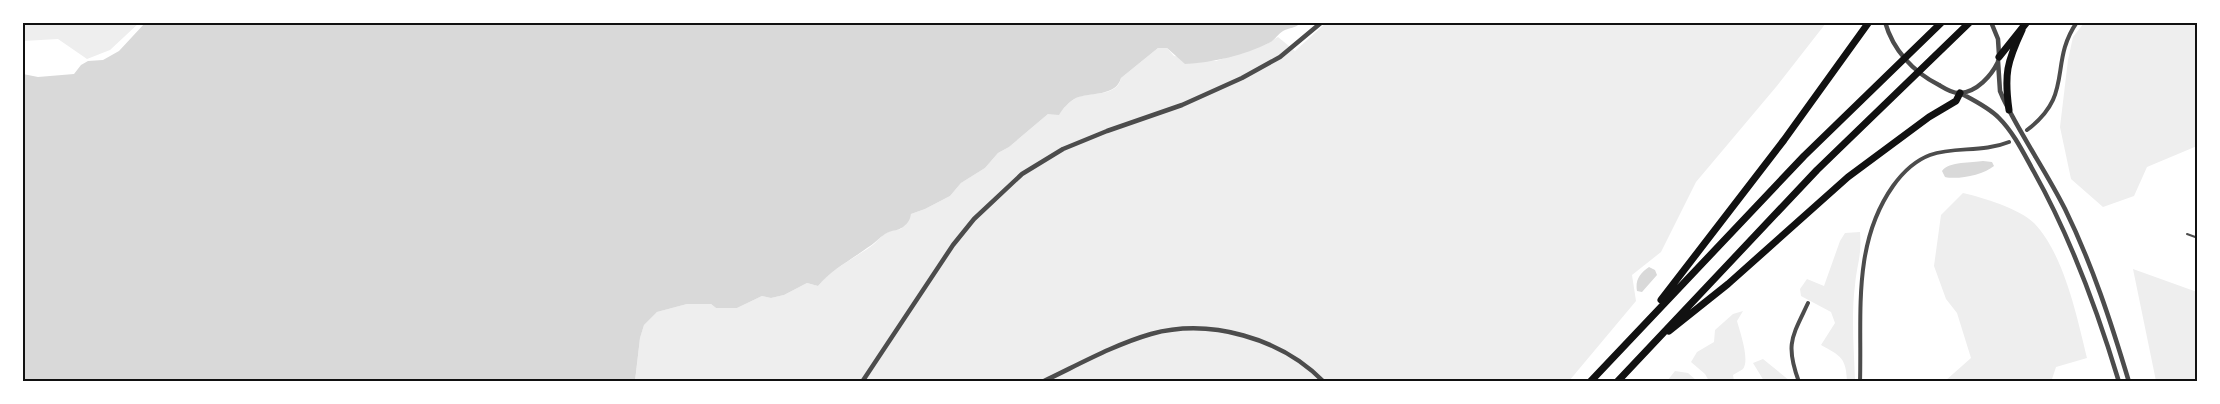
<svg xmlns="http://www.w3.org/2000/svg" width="2220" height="404" viewBox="0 0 2220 404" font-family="Figtree,sans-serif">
	<rect width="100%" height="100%" fill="#fff"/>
	<path fill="#eee" d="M23 22H139V23L110 50 87 59 58 39 23 41Z
		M1327 22 1826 23 1776 87 1696 182 1661 252 1632 275 1636 301 1569 381 635 382 640 338 644 325 657 312 687 304H711L716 308H737L762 296 771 298 784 295 807 283 818 286C833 267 856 258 874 244 879 239 883 234 890 231 893 230 898 230 901 229L911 214 925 209 950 196 961 183 985 168 998 153 1009 147 1048 114H1059C1063 108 1069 102 1076 98 1090 91 1117 98 1121 78L1158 48H1167L1174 56 1216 61 1267 44 1278 37 1295 51Z
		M2084 23H2197V146L2147 167 2134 196 2103 207 2071 179 2060 127 2068 60 2073 37Z
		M1963 193C1984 198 2018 208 2034 223 2064 254 2077 317 2087 358L2056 367 2052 379 2054 381H1945L1971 358 1957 313 1946 299 1934 266 1941 215Z
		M1860 232C1862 255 1857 264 1855 285 1851 316 1854 350 1855 381H1847C1846 358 1841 356 1821 345L1835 323 1831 312 1801 296 1800 289 1807 279 1824 286 1840 241 1845 233Z
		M2133 269 2197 292V381H2156Z
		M1743 311 1737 321C1740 332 1750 360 1743 369 1740 371 1736 373 1733 375L1734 381H1709L1705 374 1691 362 1697 352 1714 342 1715 330 1733 314Z
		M1763 359 1790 381H1764L1753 363Z
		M1675 371 1688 373 1697 381H1667Z"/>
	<path fill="#d9d9d9" d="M145 23V22L1300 23C1295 29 1290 27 1283 31 1278 34 1275 40 1269 43 1245 55 1211 63 1185 64L1167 48H1158L1121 78C1116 97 1090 92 1076 98 1069 102 1063 108 1059 115L1048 114 1009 147 998 153 985 168 961 183 950 196 925 209 911 214C910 220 908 223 903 227 898 231 891 230 885 234 879 238 874 244 867 248 851 260 831 270 818 286L807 283 784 295 771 298 762 296 737 308H716L711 304H687L657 312 644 325 640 338 635 381H23V74L38 77 74 74 81 65 88 61 103 60 119 51Z
		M1983 161 1992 162 1994 166C1983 175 1958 180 1945 177L1942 171C1949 161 1972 163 1983 161Z
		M1649 267 1655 270 1657 275 1642 292 1637 291C1635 280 1640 273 1649 267Z"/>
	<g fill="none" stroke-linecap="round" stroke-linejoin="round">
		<path stroke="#4c4c4c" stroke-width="2" d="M2187 234 2198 238"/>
		<path stroke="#4c4c4c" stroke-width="4" d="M2027 130C2075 94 2048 64 2077 22
			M1799 382C1785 344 1792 337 1808 303
			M1860 382C1862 314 1852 244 1893 186 1903 172 1914 161 1930 155 1955 146 1982 153 2009 142"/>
		<path stroke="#4c4c4c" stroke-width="4.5" d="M1885 22C1893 50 1913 72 1939 85 1944 88 1953 94 1960 93 1977 92 1991 76 1998 62
			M1991 22 1998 39 1999 55
			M1998 61 2000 91 2003 98C2021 136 2046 171 2065 209 2092 264 2111 322 2129 382
			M1960 93C1973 100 1988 107 1999 118 2014 133 2024 154 2034 172 2071 238 2097 309 2119 382
			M862 382 953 245 974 219 1022 174 1063 149 1107 131 1182 105 1242 78 1280 57 1322 22
			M1042 382C1078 365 1113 345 1151 334 1210 318 1281 338 1324 382"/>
		<path stroke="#111" stroke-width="7" d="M1999 57 2027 22
			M2009 110C2004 74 2007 62 2022 30
			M1661 300 1784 140 1869 22
			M1669 331 1728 284 1848 177 1929 117 1956 101 1960 93
			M1590 382 1804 156 1942 22
			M1617 382 1817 170 1970 22"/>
	</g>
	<rect width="2220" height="404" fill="none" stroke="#ffffff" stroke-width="48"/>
	<rect x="24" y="24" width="2172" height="356" fill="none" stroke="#111" stroke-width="2"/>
</svg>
